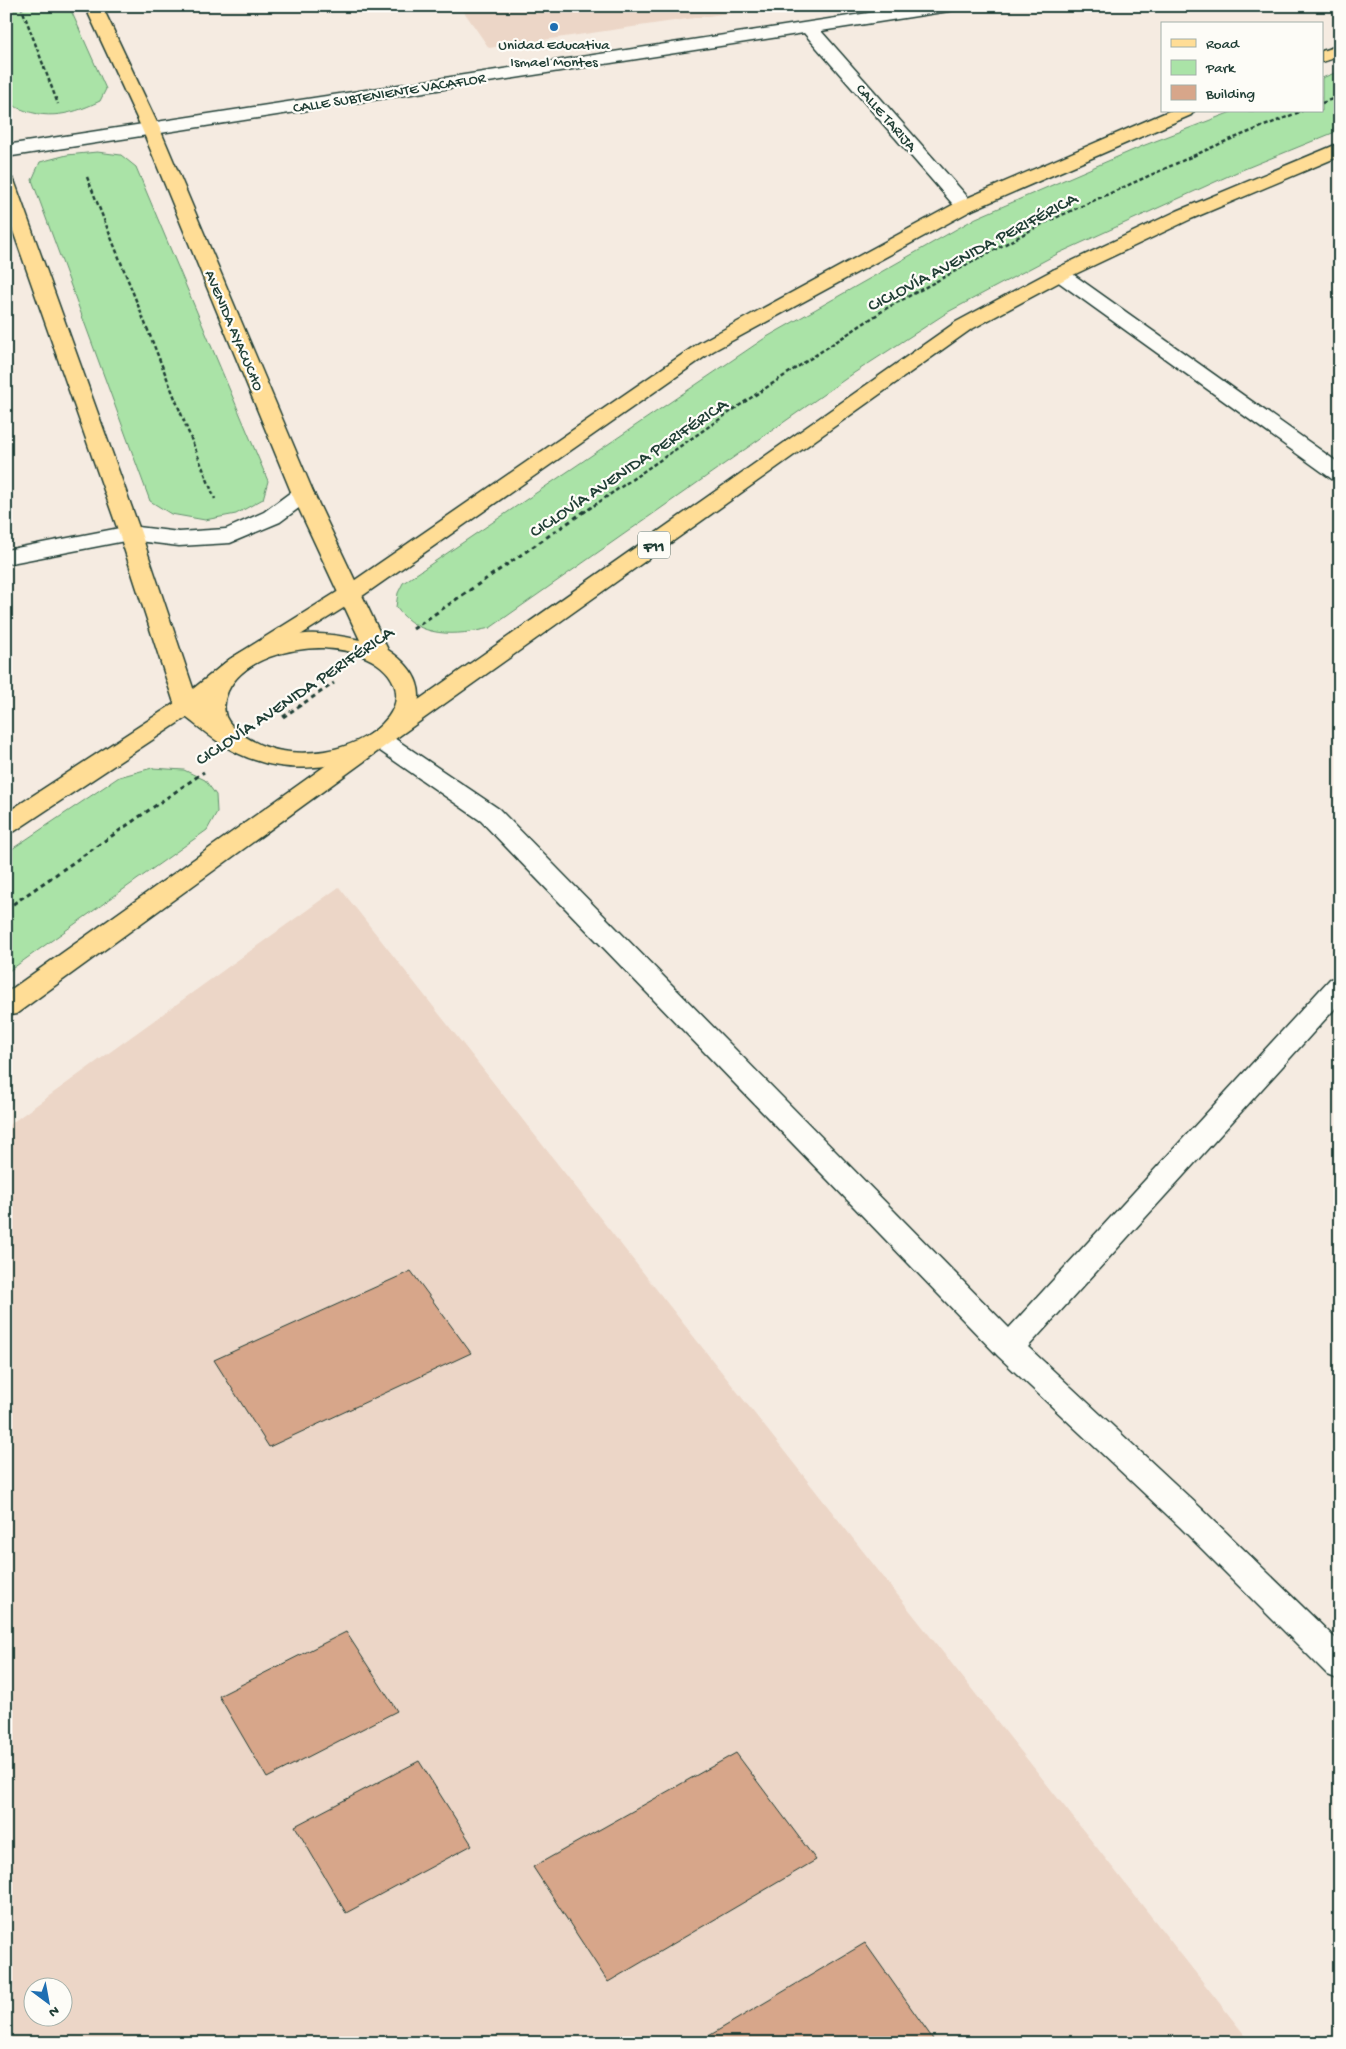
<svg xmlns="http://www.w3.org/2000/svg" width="1346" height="2049" viewBox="0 0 1346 2049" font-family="'Gochi Hand',sans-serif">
	<rect width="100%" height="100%" fill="#f5ebe1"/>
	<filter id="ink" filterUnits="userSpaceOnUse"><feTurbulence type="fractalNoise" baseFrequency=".02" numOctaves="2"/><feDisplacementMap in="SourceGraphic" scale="10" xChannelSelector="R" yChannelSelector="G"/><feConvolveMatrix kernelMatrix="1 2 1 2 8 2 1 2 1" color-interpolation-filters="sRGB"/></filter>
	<g filter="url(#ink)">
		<path fill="#ecd6c7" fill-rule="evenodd" d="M460 6H777L489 48Z
			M339 887 1251 2043H6V1127ZM32 1986H62V2016H32Z"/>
		<path fill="#aae3a7" stroke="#64906e" d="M6 6H69L106 89 100 101C67 117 41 121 8 103Z
			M1340 71V130L1237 172 1059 253 948 312 854 373 490 628C456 636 419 639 396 607L398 593 403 583 765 338 976 218 1145 145 1234 111H1322V78Z
			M97 152 121 155 136 167 268 481 263 499 236 514 205 520 171 514 150 501 32 180 40 162 67 155Z
			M152 768 184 770 205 780 216 795 217 812 207 830 6 973V853L119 777Z"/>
		<path fill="#d7a68a" stroke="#1f3d34" d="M411 1271 471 1353 269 1447 214 1360Z
			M346 1632 397 1711 267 1778 219 1696Z
			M736 1753 816 1860 608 1982 533 1867Z
			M419 1761 472 1845 346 1913 295 1826Z
			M865 1943 933 2039 927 2043H697Z"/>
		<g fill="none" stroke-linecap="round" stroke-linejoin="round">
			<defs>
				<path id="minor" d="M914 6H957L955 10 949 11 821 31 972 202 975 206 972 210 965 212 958 210 804 33 6 157V145Z
					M1060 268 1067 270 1340 464V481L1332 479 1053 278 1050 274 1053 270Z
					M303 487 311 489 314 494 311 499 280 522 230 543 179 546 130 540 6 564V550L130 526 179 532 226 529 264 512 295 489Z
					M379 731 388 734 499 809 1009 1328 1330 979 1340 977V1003L1028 1347 1202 1509 1340 1643V1680L1328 1675 1180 1527 998 1356 481 821 370 744 367 739 370 734Z"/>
				<path id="primary" d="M85 6H102L160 129 314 494 388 650C451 692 407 743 353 760 322 769 286 771 255 760 225 751 203 730 178 711L175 706 119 533 6 211V177L13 179 15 183 141 533 198 703 200 704C207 657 266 637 306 634 324 633 342 636 360 640L292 494 142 129ZM323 648C335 649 348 650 360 655 393 667 410 696 382 724 353 753 297 760 261 745 248 739 232 730 226 717 223 707 224 700 228 691 244 658 290 648 323 648Z"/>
				<path id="trunk" d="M1340 45V56L1322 62V51Z
					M1169 111H1194L1191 115 972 210 713 351 358 599 246 669 196 711 15 831 6 833V813L178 701 230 659 342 589 699 343 958 202Z
					M1340 143V156L1191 219 1067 278 970 330 388 744 16 1014 6 1016V993L370 734 956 322 1053 270 1177 211Z"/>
			</defs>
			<use href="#minor" stroke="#1f3d34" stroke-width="3"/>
			<use href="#primary" stroke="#1f3d34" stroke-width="3"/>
			<use href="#trunk" stroke="#1f3d34" stroke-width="3"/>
			<path stroke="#1f3d34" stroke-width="2.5" stroke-dasharray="4 2.5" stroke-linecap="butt" d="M21 6 58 104
				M1322 103 1340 96
				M87 177 215 499
				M583 513 746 401 887 308 1044 223 1224 142 1302 111"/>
			<path stroke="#1f3d34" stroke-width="3" stroke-dasharray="4.5 4" stroke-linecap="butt" d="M413 629 585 511
				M283 717 334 683
				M6 909 204 772"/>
			<use href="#minor" fill="#fdfcf7" fill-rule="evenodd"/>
			<use href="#primary" fill="#ffdd96" fill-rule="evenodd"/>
			<use href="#trunk" fill="#ffdd96" fill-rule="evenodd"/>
		</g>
	</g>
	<circle fill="#1f6fb2" stroke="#fdfcf7" stroke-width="2" cx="554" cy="27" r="5"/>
	<g text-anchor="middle" stroke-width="4.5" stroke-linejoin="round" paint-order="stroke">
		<g font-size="15" fill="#1f3d34" stroke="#fdfcf7">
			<text x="554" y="49">Unidad Educativa<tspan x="554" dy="17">Ismael Montes</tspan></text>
		</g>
		<g font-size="15" fill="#1f3d34" stroke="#fdfcf7">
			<text transform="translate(389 92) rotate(-9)" y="5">CALLE SUBTENIENTE VACAFLOR</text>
			<text transform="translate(887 117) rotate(49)" y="5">CALLE TARIJA</text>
			<text transform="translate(235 330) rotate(67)" y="5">AVENIDA AYACUCHO</text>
		</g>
		<rect fill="#fdfcf7" stroke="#62766e" stroke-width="1" x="638" y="531.5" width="32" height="27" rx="4"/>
		<g font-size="16" font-weight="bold" fill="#1f3d34">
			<text x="654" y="551">F11</text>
		</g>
		<g font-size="18" fill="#1f3d34" stroke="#fdfcf7">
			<text transform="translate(972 251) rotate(-28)" y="6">CICLOVÍA AVENIDA PERIFÉRICA</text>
			<text transform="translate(628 467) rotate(-34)" y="6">CICLOVÍA AVENIDA PERIFÉRICA</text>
			<text transform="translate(294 695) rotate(-34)" y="6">CICLOVÍA AVENIDA PERIFÉRICA</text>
		</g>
	</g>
	<rect width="1346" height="2049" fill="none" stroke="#fdfcf7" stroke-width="25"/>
	<rect x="12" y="12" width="1321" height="2024" fill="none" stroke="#1f3d34" stroke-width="2" filter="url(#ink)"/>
	<rect x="1161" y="22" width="162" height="90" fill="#fdfcf7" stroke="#a4b0a9"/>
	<rect x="1171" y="39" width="25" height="8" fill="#ffdd96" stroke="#a4b0a9"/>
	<text x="1206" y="48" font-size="15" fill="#1f3d34">Road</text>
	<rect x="1171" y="60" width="25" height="15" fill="#aae3a7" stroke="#a4b0a9"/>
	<text x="1206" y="72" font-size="15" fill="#1f3d34">Park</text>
	<rect x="1171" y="85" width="25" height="15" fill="#d7a68a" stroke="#a4b0a9"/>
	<text x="1206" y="98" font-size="15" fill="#1f3d34">Building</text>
	<g transform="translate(48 2002) rotate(148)"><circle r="24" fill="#fdfcf7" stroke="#a4b0a9"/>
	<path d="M0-4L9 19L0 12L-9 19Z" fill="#1f6fb2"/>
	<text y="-8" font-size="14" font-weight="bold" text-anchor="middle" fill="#1f3d34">N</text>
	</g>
</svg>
